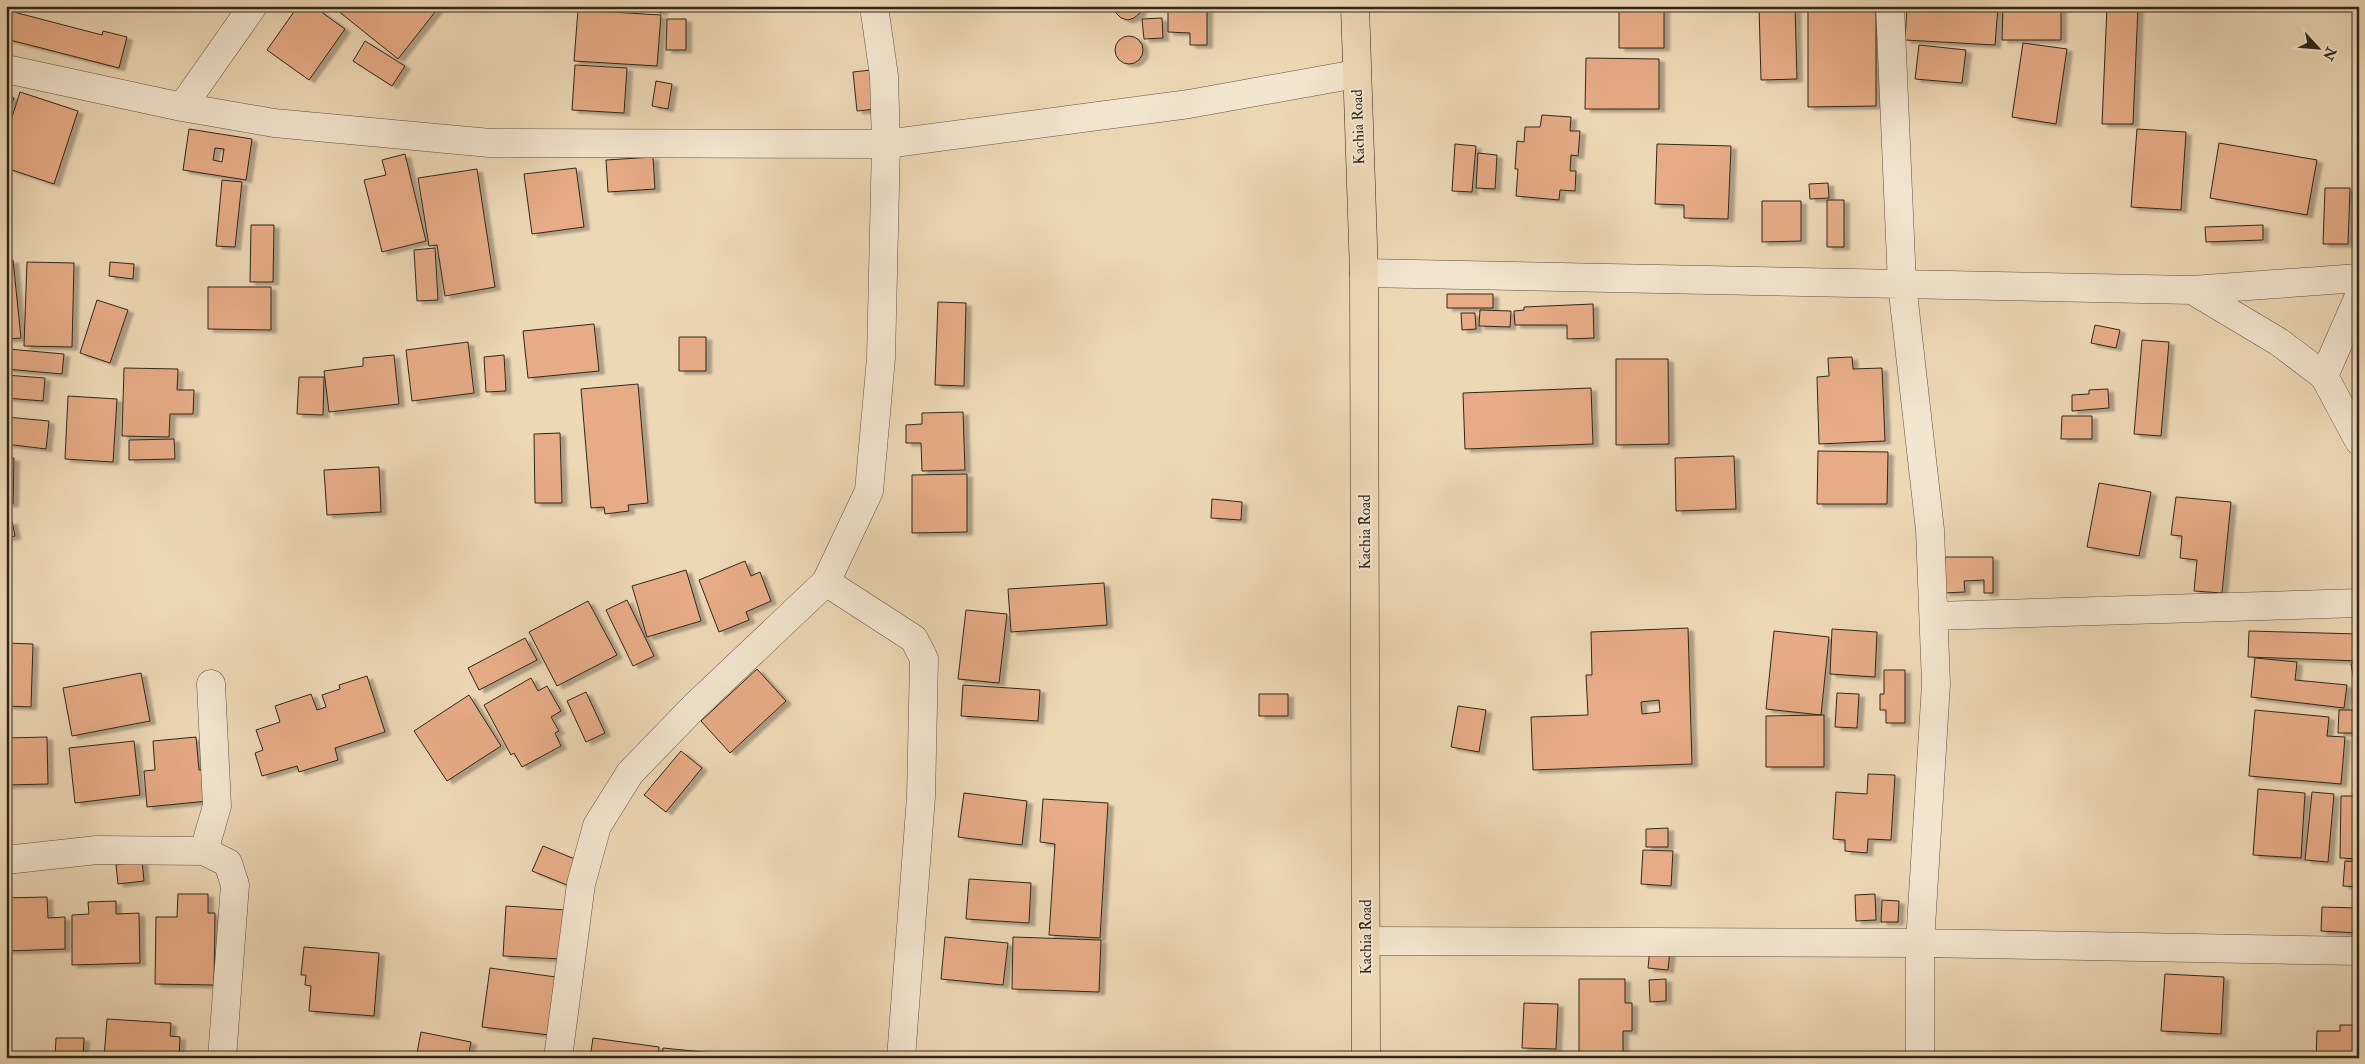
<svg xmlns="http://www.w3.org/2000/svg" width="2365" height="1064" viewBox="0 0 2365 1064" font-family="'IM FELL Double Pica',serif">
	<defs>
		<filter id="shadow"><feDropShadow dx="5.5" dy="3" stdDeviation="1" flood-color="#0004"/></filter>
	</defs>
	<rect width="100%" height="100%" fill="#edd8b6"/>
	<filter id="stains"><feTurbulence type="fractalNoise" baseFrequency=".004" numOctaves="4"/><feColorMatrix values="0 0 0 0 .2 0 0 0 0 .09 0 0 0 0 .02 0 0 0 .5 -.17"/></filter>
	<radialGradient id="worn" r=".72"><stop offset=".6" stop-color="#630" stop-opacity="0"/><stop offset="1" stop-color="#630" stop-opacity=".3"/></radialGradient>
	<path fill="#e7ac87" stroke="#302619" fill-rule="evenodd" filter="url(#shadow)" d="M298 6H313L345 29 309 80 267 50Z
		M332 6H438L439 7 398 59Z
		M644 6H664L661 13Z
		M1114 6H1141L1140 13 1134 18 1128 20 1121 18 1116 13Z
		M1168 6H1207V45H1190V33L1168 32Z
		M1619 6H1664V48H1619Z
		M1759 6H1795L1797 79 1761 80Z
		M1808 6H1876V106L1808 107Z
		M1907 6H1998L1995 45 1905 40Z
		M2003 6H2061V40H2002Z
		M2107 6H2138L2133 124H2102Z
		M6 10 102 35 103 31 127 37 119 68 6 39Z
		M578 10 661 15 657 66 574 61Z
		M1162 18 1163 38 1144 39 1142 19Z
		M667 19H686V50H666Z
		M1115 50a14 14 0 1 1 28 0a14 14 0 1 1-28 0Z
		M365 41 405 66 392 86 353 61Z
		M2023 43 2067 49 2056 124 2012 117Z
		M1919 45 1966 50 1962 83 1915 79Z
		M1586 58 1659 59V109H1585Z
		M575 65 627 68 624 113 572 110Z
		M871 70 876 109 857 111 853 72Z
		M656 81 672 84 668 109 652 106Z
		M20 92 78 111 54 184 6 168V136Z
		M6 95 14 98 6 117Z
		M1542 115 1571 117 1570 131H1580L1578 156 1571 155 1570 171H1576L1575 191 1560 190 1559 200 1516 196 1518 169H1515L1517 141 1524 142 1525 127H1540Z
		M189 129 252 139 246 180 183 170ZM215 148 224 149 222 162 213 160Z
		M2137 129 2186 132 2181 210 2131 207Z
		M2219 143 2317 160 2307 215 2210 198Z
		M1455 144 1476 146 1472 192 1452 191Z
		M1657 144 1731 146 1728 219 1684 218V205L1655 204Z
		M1478 153 1497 155 1495 189 1476 188Z
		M405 154 426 241 382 252 364 180 386 175 382 160Z
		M653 157 655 189 608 192 606 160Z
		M576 168 584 227 532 234 524 174Z
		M477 169 495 287 445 296 437 245 429 246 418 178Z
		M222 180 242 182 235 247 216 246Z
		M1828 183 1829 198 1810 199 1809 184Z
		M2325 188H2350L2348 244H2323Z
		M1827 200H1844V247H1827Z
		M1762 201H1801V241L1762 242Z
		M251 225H274L273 282H250Z
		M2263 225V240L2206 242 2205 227Z
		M435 248 438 300 417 301 414 250Z
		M13 260 21 338 6 339V261Z
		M27 262 74 263 72 347 24 346Z
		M110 262 134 264 133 279 109 276Z
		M208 287H271V330L208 329Z
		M1447 294H1493V308H1447Z
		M97 300 128 310 110 363 80 353Z
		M938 302 966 303 964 386 935 385Z
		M1593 304 1594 338 1567 339V325H1515L1514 311 1524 310V307Z
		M1480 310 1511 311 1510 327 1479 326Z
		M1461 313H1475L1476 329 1462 330Z
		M594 324 599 371 528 378 523 331Z
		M2095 325 2120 330 2116 348 2091 343Z
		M679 337H706V371H679Z
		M2142 340 2169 342 2161 436 2134 434Z
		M468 342 474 393 412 401 406 350Z
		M8 349 64 354 62 374 6 369Z
		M394 355 399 404 329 412 324 371 363 366V358Z
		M504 355 506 391 486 392 484 357Z
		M1852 357 1853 369 1882 368 1885 441 1819 444 1817 377 1829 376 1828 358Z
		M1616 359H1668L1669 444 1616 445Z
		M124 368 178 369 177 390H194L193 414H170L169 437 122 436Z
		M6 375 45 378 43 401 6 398Z
		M299 377H324L323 415 297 414Z
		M638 384 648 503 628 505 629 511 605 514 604 507 591 508 581 389Z
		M1591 388 1593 444 1465 449 1463 393Z
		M2108 389 2109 408 2072 411V395L2089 394V390Z
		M68 396 117 399 113 462 65 459Z
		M963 412 965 470 922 471 921 443H906V425L922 424V413Z
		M2062 416H2092V439H2061Z
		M6 417 49 421 46 449 6 444Z
		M560 433 562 503H535L534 434Z
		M174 439 175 459 129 460V440Z
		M1818 451 1888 452 1887 504H1817Z
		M1734 456 1736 509 1676 511 1675 458Z
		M6 458H14L13 504H6Z
		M379 467 381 512 327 515 324 470Z
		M967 474V532L912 533V475Z
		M2099 483 2151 492 2139 556 2087 547Z
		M2176 497 2231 502 2222 593 2194 591 2197 560 2180 558 2182 536 2171 535Z
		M1212 499 1242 502 1241 520 1211 518Z
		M12 521 15 536 6 538V522Z
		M1945 557H1993V593H1984V580L1964 581 1965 592 1944 593Z
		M745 561 751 576 760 572 771 601 746 612 749 620 719 632 699 580Z
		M686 570 701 621 647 637 632 586Z
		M1104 583 1107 625 1011 632 1008 589Z
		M627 600 654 656 633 666 606 610Z
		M588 601 617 655 557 686 529 632Z
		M966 610 1007 614 999 683 958 679Z
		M1688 628 1692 764 1533 770 1531 717 1588 715 1586 675H1592L1591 632ZM1659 700 1660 712 1642 714 1641 702Z
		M1832 629 1877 632 1875 677 1830 674Z
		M1774 631 1829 637 1821 715 1766 709Z
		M2249 631 2359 634V661L2248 657Z
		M525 638 537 660 479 690 468 668Z
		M6 643 33 644 31 707 6 706Z
		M2255 658 2297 662 2295 680 2347 685 2344 708 2251 697Z
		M2359 662V702H2358L2351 664Z
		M757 669 786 701 730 753 701 721Z
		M1884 670H1905V723H1886V710H1880V694H1884Z
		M141 673 150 721 72 736 63 688Z
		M367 676 385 732 335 748 338 760 299 772 297 766 262 776 255 753 263 750 256 730 280 722 275 706 311 694 317 710 326 707 322 695 340 689 339 685Z
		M531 678 538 691 547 686 561 711 551 717 559 731 555 733 561 746 522 767 514 753 511 755 484 705Z
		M963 685 1040 690 1038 721 961 716Z
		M586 692 605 733 586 742 567 701Z
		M1837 693 1859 694 1857 728 1835 727Z
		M1259 694H1288V716H1259Z
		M469 695 501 746 447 781 414 731Z
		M1458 706 1486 710 1479 752 1451 747Z
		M2255 710 2329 717 2327 736 2345 737 2341 784 2249 776Z
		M2339 710H2359V733H2338Z
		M1824 715V767H1766V716Z
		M47 737 48 784 6 785V738Z
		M196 737 199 770 206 769 208 801 147 807 144 771 155 770 153 741Z
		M134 741 140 795 75 803 69 748Z
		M681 751 702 768 666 812 644 795Z
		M2356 761 2359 762V787L2353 786Z
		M1868 774 1895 775 1891 840 1868 839 1867 853 1845 851V840L1833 839 1836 792 1867 794Z
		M2258 789 2305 793 2301 858 2253 855Z
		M2312 792 2334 794 2328 862 2305 860Z
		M964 793 1027 801 1022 845 958 837Z
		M2341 796H2359V859L2340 858Z
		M1043 799 1108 803 1100 938 1049 935 1055 844 1040 842Z
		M1668 828V847H1646V829Z
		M543 846 582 862 572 887 532 871Z
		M1643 850 1673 851 1671 886 1641 884Z
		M142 861 144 881 118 884 116 865Z
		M2345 861 2359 862V887L2343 886Z
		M969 879 1031 883 1029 923 966 919Z
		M178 894H208V913H215L214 985 155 984 156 917H177Z
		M1875 894 1876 920 1856 921 1855 895Z
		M47 897 48 918 65 917V949L6 951V898Z
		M1882 900 1899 901 1898 922H1881Z
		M116 901V914L139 913 140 963 72 965V915L89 914 88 902Z
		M506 906 566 910 563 959 503 956Z
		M2322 907 2359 908V933L2321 931Z
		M945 937 1008 943 1003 985 941 979Z
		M1013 937 1101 940 1099 992 1012 989Z
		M304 947 379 953 374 1016 309 1011 311 986 305 985 306 975H301Z
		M1650 948 1670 950 1668 970 1648 968Z
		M490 968 556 977 549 1035 482 1027Z
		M2165 974 2224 977 2221 1034 2161 1031Z
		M1579 979H1625V1003H1632V1031H1623V1058H1579Z
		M1666 979V1001L1650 1002 1649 980Z
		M1524 1003 1558 1004 1556 1049 1522 1048Z
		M107 1019 171 1023 170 1036 180 1037 179 1058H104Z
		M2340 1025H2359V1058H2316L2317 1031H2340Z
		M421 1032 471 1042 468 1058H416Z
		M56 1038H84L83 1058H55Z
		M593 1038 659 1047 658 1058H590Z
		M663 1048 734 1055V1058H662Z"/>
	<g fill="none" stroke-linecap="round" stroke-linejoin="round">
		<defs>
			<path id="street" d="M1890 6 1902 284 1930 530 1936 684 1920 943V1058
				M6 69 182 107 274 123 490 143 886 144 1189 104 1356 74
				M182 107 253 6
				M1364 273 2192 290 2279 342 2324 376 2359 441
				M2192 290 2359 278
				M2324 376 2359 296
				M826 582 914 639 924 659 921 797 901 1058
				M1934 616 2359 603
				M204 851 217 806 211 684
				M6 860 97 850 204 851 228 863 235 885 222 1058
				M1366 941 1920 943 2359 951
				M558 1058 581 884 597 826 630 773 694 707 826 582 869 491 881 358 886 144 884 76 874 6"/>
			<path id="highway" d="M1355 6 1364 273 1366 1058"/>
		</defs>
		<use href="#street" stroke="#5f5240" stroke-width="29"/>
		<use href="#highway" stroke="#302619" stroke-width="29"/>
		<use href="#street" stroke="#f3e6d0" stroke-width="28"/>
		<use href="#highway" stroke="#edd8b6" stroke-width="28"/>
	</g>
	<g text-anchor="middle" stroke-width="4" stroke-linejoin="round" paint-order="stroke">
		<g font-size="15" fill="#302619" stroke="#f3e6d0">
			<text transform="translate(1358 127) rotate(-92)" y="5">Kachia Road</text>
			<text transform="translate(1365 532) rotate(-90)" y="5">Kachia Road</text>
			<text transform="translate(1366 937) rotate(-90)" y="5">Kachia Road</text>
		</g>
	</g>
	<rect width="2365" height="1064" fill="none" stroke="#edd8b6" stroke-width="25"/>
	<rect x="8" y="8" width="2350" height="1049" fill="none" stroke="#302619" stroke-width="2.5"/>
	<rect x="12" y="12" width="2340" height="1039" fill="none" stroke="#302619"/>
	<g transform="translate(2318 48) rotate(116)" stroke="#f3e6d0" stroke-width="4" paint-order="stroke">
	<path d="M0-4L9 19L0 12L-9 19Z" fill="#302619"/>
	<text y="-8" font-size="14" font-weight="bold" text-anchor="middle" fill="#302619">N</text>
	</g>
	<rect width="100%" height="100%" filter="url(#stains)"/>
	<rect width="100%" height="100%" fill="url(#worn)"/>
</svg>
